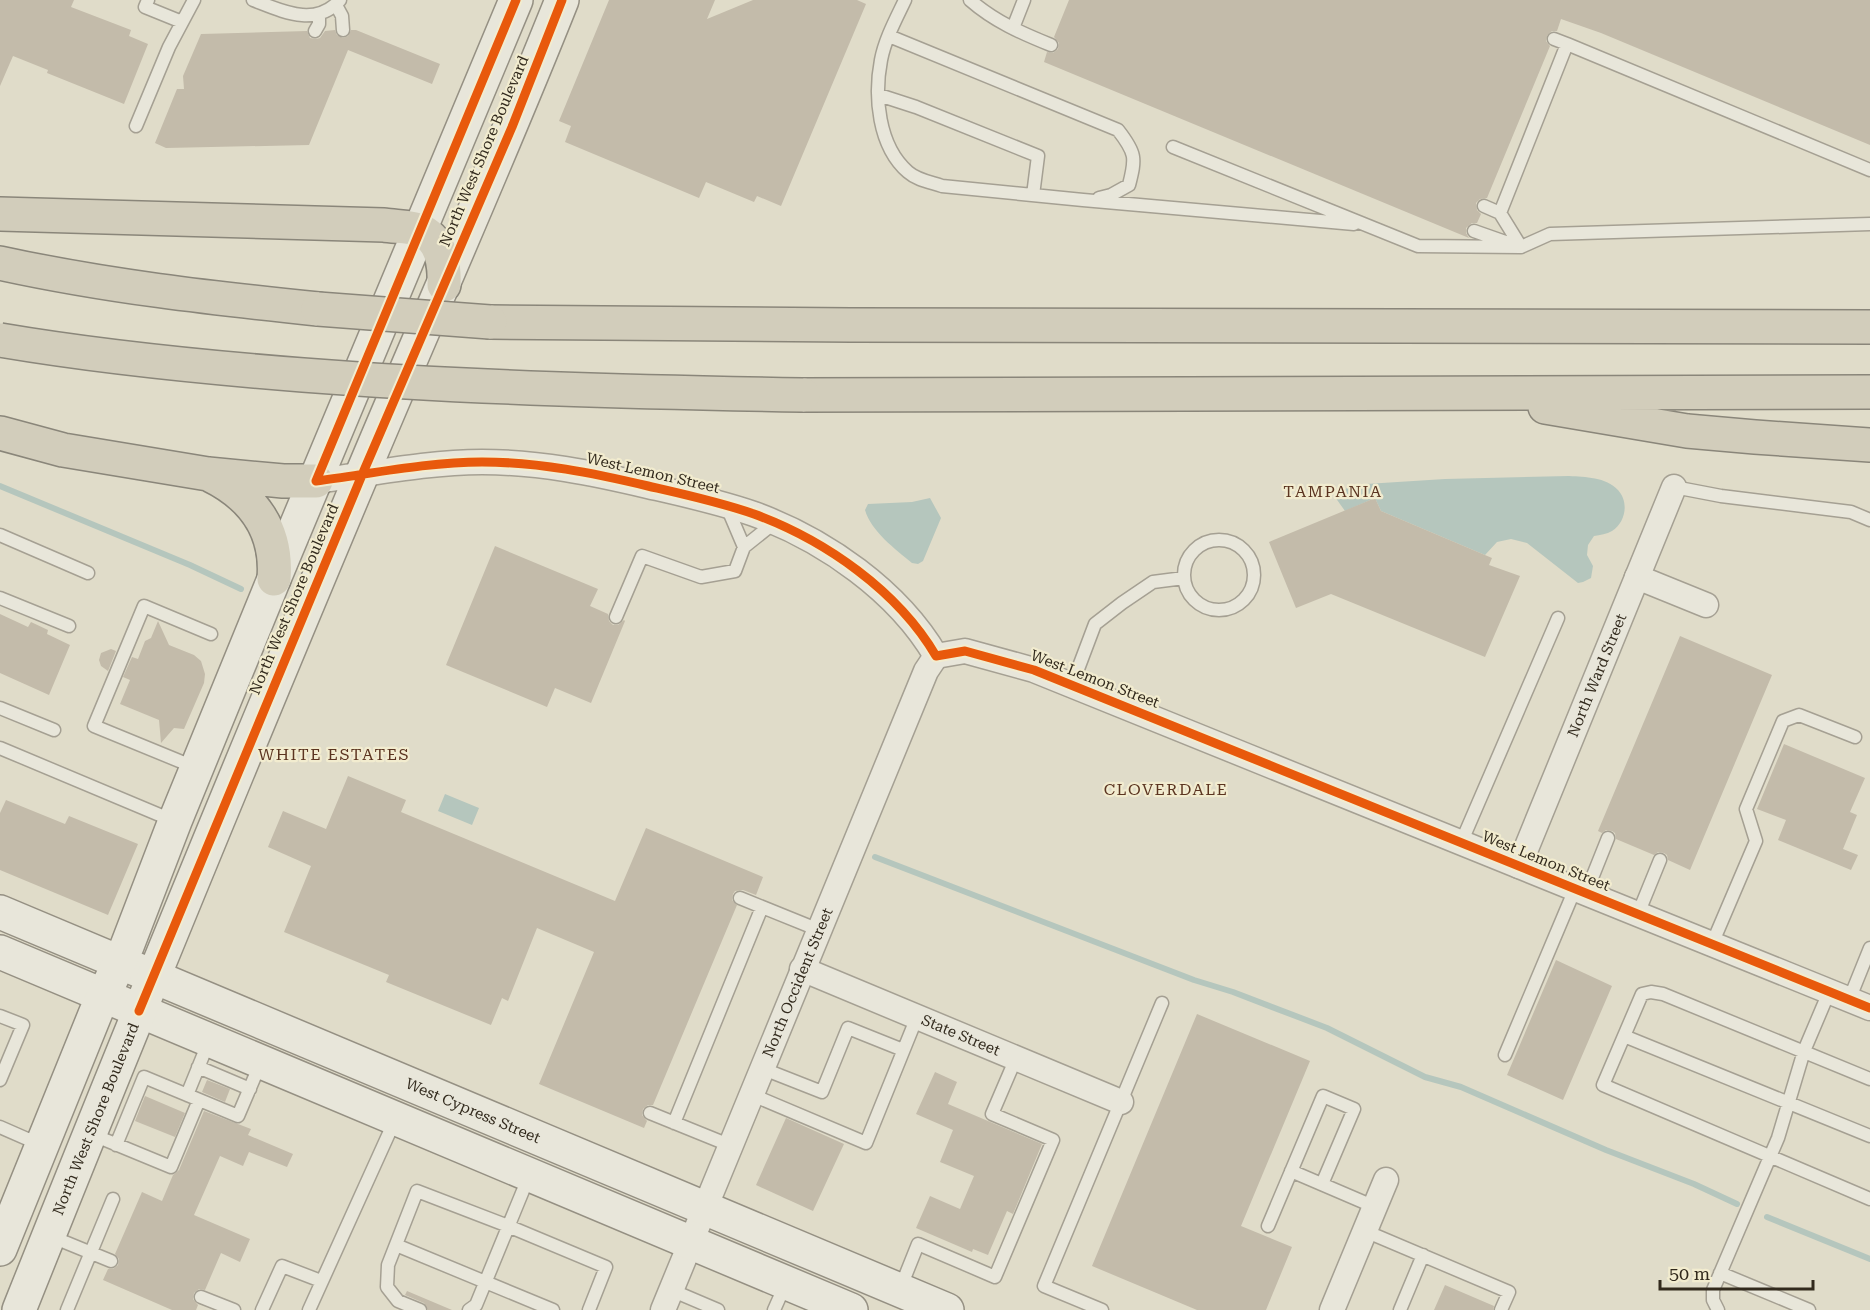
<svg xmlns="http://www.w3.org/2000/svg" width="1870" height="1310" viewBox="0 0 1870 1310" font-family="'Roboto Serif',serif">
	<rect width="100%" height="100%" fill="#e0dcc9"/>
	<path fill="#b5c6bd" d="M1569 476C1585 477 1606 477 1618 490 1629 502 1626 522 1612 531 1607 534 1600 535 1594 536L1588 545 1587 555 1593 566 1591 578 1583 582 1578 583 1527 543 1511 539 1497 542 1485 555 1381 511 1375 498 1345 511 1335 497 1347 488 1366 484 1445 479Z
		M930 498 941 518 923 561 918 564 912 563C895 549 871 531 865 510L868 504 912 502Z
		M445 794 479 808 472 825 438 811Z"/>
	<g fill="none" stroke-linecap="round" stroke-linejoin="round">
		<path stroke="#b5c6bd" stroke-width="6" d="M0 486 190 565 241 589
			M875 857 1194 980 1233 992 1327 1028 1425 1077 1461 1087 1606 1150 1694 1184 1737 1204
			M1767 1217 1870 1259"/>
	</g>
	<path fill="#c3bbaa" d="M0 0H74L71 7 131 30 129 36 148 44 124 104 47 73 48 70 13 56 0 86Z
		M609 0H715L707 19 753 0H857L866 4 781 206 757 196 754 202 706 182 699 198 565 142 571 126 559 121Z
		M1069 0H1870V145L1601 33 1561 19 1557 31H1552L1547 36 1546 41 1550 46 1487 198 1480 199 1476 203 1477 210 1481 214 1477 223H1472L1466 228V233L1469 238 1044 62 1047 52 1053 53 1058 49 1059 43 1054 37Z
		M335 30 337 35 343 38 348 36 351 30H356L440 64 432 84 348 50 309 145 166 148 155 143 177 89H184L183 76 201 34 307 31 310 38 316 39 320 38 325 31Z
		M1375 498 1381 511 1492 558 1489 565 1520 576 1485 657 1331 594 1296 608 1269 542Z
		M495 546 598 589 590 606 608 614 609 621 613 625H618L624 620 625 621 591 703 555 688 547 707 446 665Z
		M0 614 28 627 31 622 48 630 47 634 70 645 49 695 0 673Z
		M158 621 169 645 194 655 201 661 205 674 204 683 184 729 174 728 161 743 159 720 120 704 130 680 123 677 132 657 138 659 145 641 151 638Z
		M1680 636 1772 675 1690 870 1668 860 1667 855 1664 853 1658 852 1654 855 1616 839 1615 833 1612 831 1606 830 1602 833 1598 831Z
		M111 649 116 651 108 671 101 666 99 660 101 653Z
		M1784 744 1865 778 1850 812 1857 815 1843 849 1858 855 1851 870 1778 840 1786 820 1757 809Z
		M348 776 406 800 401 812 615 901 646 828 763 877 756 895 743 890 735 891 733 894 732 900 737 905 653 1105H648L643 1109 642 1115 647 1121 644 1128 539 1084 594 952 537 928 508 1001 502 998 491 1025 386 982 389 975 284 932 311 866 268 847 283 811 326 829Z
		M6 800 65 824 69 816 138 844 108 915 0 870V813Z
		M1556 960 1612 986 1563 1100 1507 1075Z
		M1197 1014 1310 1061 1241 1226 1292 1247 1266 1310H1197L1092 1266Z
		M935 1072 957 1082 948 1104 1042 1144 1013 1214 1007 1211 988 1255 973 1249 972 1252 916 1228 930 1196 960 1209 974 1176 940 1162 953 1130 916 1114Z
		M207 1080 230 1089 225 1102 202 1092Z
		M145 1096 185 1113 175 1137 135 1121Z
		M204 1111 251 1129 248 1135 293 1154 287 1167 249 1152 243 1166 220 1156 194 1215 250 1239 240 1262 221 1253 205 1290 199 1289 194 1293 193 1299 198 1305 196 1310H172L103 1280 108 1269H113L118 1265 119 1259 115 1254 142 1192 162 1201 173 1175 179 1170Z
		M786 1118 844 1144 813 1211 756 1185Z
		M1445 1285 1494 1306 1493 1310H1434Z
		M407 1291 452 1310H428L424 1303 405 1295Z"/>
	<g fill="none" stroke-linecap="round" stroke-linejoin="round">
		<defs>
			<path id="lane" d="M148 0 145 7 182 22
				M253 0C282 11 315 28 340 0
				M905 0C896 19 885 39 881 60 874 96 878 146 908 172 917 180 930 182 942 186L1083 200 1354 224
				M970 0C994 21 1021 33 1051 45
				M336 5 342 16 343 30
				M1013 28 1024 0
				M315 31 319 24V15
				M889 36 1118 130C1136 153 1136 158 1129 185L1111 195 1099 198
				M1554 39 1567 44
				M879 95 916 107 1038 156 1033 195
				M136 126 169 47 194 0
				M1173 147 1418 246 1521 247 1550 234 1870 224
				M1484 206 1500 213
				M1474 231 1511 244
				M1521 247 1500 213 1567 44 1870 170
				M1674 487 1721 496 1851 512 1870 520
				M727 507 744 547
				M0 535 88 573
				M1184 575a35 35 0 1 1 70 0a35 35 0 1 1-70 0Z
				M0 598 69 626
				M616 617 642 556 701 577 735 571 744 547 774 523
				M1072 685 1095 624 1122 603 1153 582 1184 578
				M0 708 54 730
				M0 748 174 821
				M194 767 94 726 144 606 211 634
				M1461 843 1558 618
				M1586 893 1608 838
				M740 898 819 930
				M1638 914 1660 860
				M1712 944 1756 841 1746 809 1783 721 1799 715 1855 737
				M1849 1000 1870 948
				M0 1016 23 1025 0 1080
				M1624 1036 1870 1136
				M1505 1055 1575 889
				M198 1067 250 1089
				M761 1068 822 1092 848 1028 903 1050
				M1870 1079 1663 994 1651 992 1642 994 1603 1085 1870 1199
				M750 1094 866 1143 917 1017
				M187 1095 209 1041
				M650 1113 729 1145
				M674 1123 762 907
				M0 1127 41 1145
				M91 1134 171 1167 199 1100
				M116 1145 144 1077 238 1116 261 1062
				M1291 1171 1375 1207
				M1268 1226 1323 1096 1354 1109 1322 1184
				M1365 1231 1509 1292 1501 1310
				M50 1236 111 1261
				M396 1245 553 1310
				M1720 1273 1809 1310
				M900 1289 918 1244 995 1277 1053 1140 992 1114 1016 1058
				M671 1290 718 1310
				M201 1297 234 1310
				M67 1310 113 1199
				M262 1310 282 1266 321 1281
				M309 1310 395 1120
				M420 1310 398 1301 387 1287 388 1265 417 1191 508 1226 606 1267 589 1310
				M469 1310 476 1305 529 1176
				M774 1310 786 1283
				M1102 1310 1044 1286 1162 1003
				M1400 1310 1423 1255
				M1718 1310 1713 1300V1290L1778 1138 1804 1051 1829 992"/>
			<g id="street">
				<path d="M316 481C370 474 427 462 482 462 539 462 593 473 648 486 683 494 720 502 754 514 825 540 898 591 936 656"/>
				<path d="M1637 577 1706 605"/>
				<path d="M936 656 965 651 1034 670 1870 1008"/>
				<path id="s1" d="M1519 866 1674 487"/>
				<path id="s2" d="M802 969 1121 1102"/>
				<path id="s3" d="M663 1310 926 671 936 656"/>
				<path d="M1332 1310 1386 1180"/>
			</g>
			<g id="secondary">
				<path id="s4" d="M0 912 947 1310"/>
				<path d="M0 952 851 1310"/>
				<path d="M0 1249 96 1012 127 946 175 821 274 579 516 0"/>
				<path id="s5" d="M19 1310C130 1032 244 755 360 479 427 319 498 161 562 0"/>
			</g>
			<path id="highway" d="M0 214 384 225C395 227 412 226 422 231 441 241 445 265 444 285
				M0 263C105 286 211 298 318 309
				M490 322 851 325 1870 327
				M803 395 1870 392
				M1545 407 1687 431 1755 437 1870 445
				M0 433 63 450 208 474 283 481H316
				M210 475C253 496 278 530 274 579"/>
		</defs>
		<use href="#lane" stroke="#a5a093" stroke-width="15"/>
		<use href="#street" stroke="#a5a093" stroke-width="27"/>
		<use href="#secondary" stroke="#959083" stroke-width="36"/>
		<use href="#highway" stroke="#8a867a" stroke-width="36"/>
		<use href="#lane" stroke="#e8e6da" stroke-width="12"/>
		<use href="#street" stroke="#e8e6da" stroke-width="24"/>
		<use href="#secondary" stroke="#e8e6da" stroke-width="33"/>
		<use href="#highway" stroke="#d2cdbb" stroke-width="33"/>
		<defs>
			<path id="highway-bridge" d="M318 309 490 322
				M0 340C100 357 201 367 303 375 469 388 636 392 803 395"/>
		</defs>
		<use href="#highway-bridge" stroke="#8a867a" stroke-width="36" stroke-linecap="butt"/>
		<use href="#highway-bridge" stroke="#d2cdbb" stroke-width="33"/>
		<defs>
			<path id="cycleway" d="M516 0 316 481C370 474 427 462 482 462 539 462 593 473 648 486 683 494 720 502 754 514 825 540 898 591 936 656L965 651 1034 670 1870 1008
				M139 1011 362 475 512 127 562 0"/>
		</defs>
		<use href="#cycleway" stroke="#f2eccf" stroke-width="13"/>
		<use href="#cycleway" stroke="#e8590c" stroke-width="9"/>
	</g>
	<g text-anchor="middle" stroke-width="4.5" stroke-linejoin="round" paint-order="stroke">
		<g font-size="15" fill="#322a1d" stroke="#f2eccf">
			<text transform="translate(484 151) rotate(-67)" y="5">North West Shore Boulevard</text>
			<text transform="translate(653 473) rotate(13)" y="5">West Lemon Street</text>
			<text transform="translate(294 599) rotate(-67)" y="5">North West Shore Boulevard</text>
			<text dy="5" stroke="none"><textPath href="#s1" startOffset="206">North Ward Street</textPath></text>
			<text transform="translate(1095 679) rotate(21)" y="5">West Lemon Street</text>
			<text transform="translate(1546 861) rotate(22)" y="5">West Lemon Street</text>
			<text dy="5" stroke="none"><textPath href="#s3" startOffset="354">North Occident Street</textPath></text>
			<text dy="5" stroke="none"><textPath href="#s2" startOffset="172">State Street</textPath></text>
			<text dy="5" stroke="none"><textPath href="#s4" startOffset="513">West Cypress Street</textPath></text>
			<text dy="5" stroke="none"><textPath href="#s5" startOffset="206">North West Shore Boulevard</textPath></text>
		</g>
		<g font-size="16" letter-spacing="1.5" fill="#5b3420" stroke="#f2eccf">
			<text x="1333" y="497">TAMPANIA</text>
			<text x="334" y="760">WHITE ESTATES</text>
			<text x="1166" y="795">CLOVERDALE</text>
		</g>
	</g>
	<path d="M1660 1280v9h153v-9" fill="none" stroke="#322a1d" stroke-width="3"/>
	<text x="1669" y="1280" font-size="18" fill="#322a1d" stroke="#f2eccf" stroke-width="4.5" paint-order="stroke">50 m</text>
</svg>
